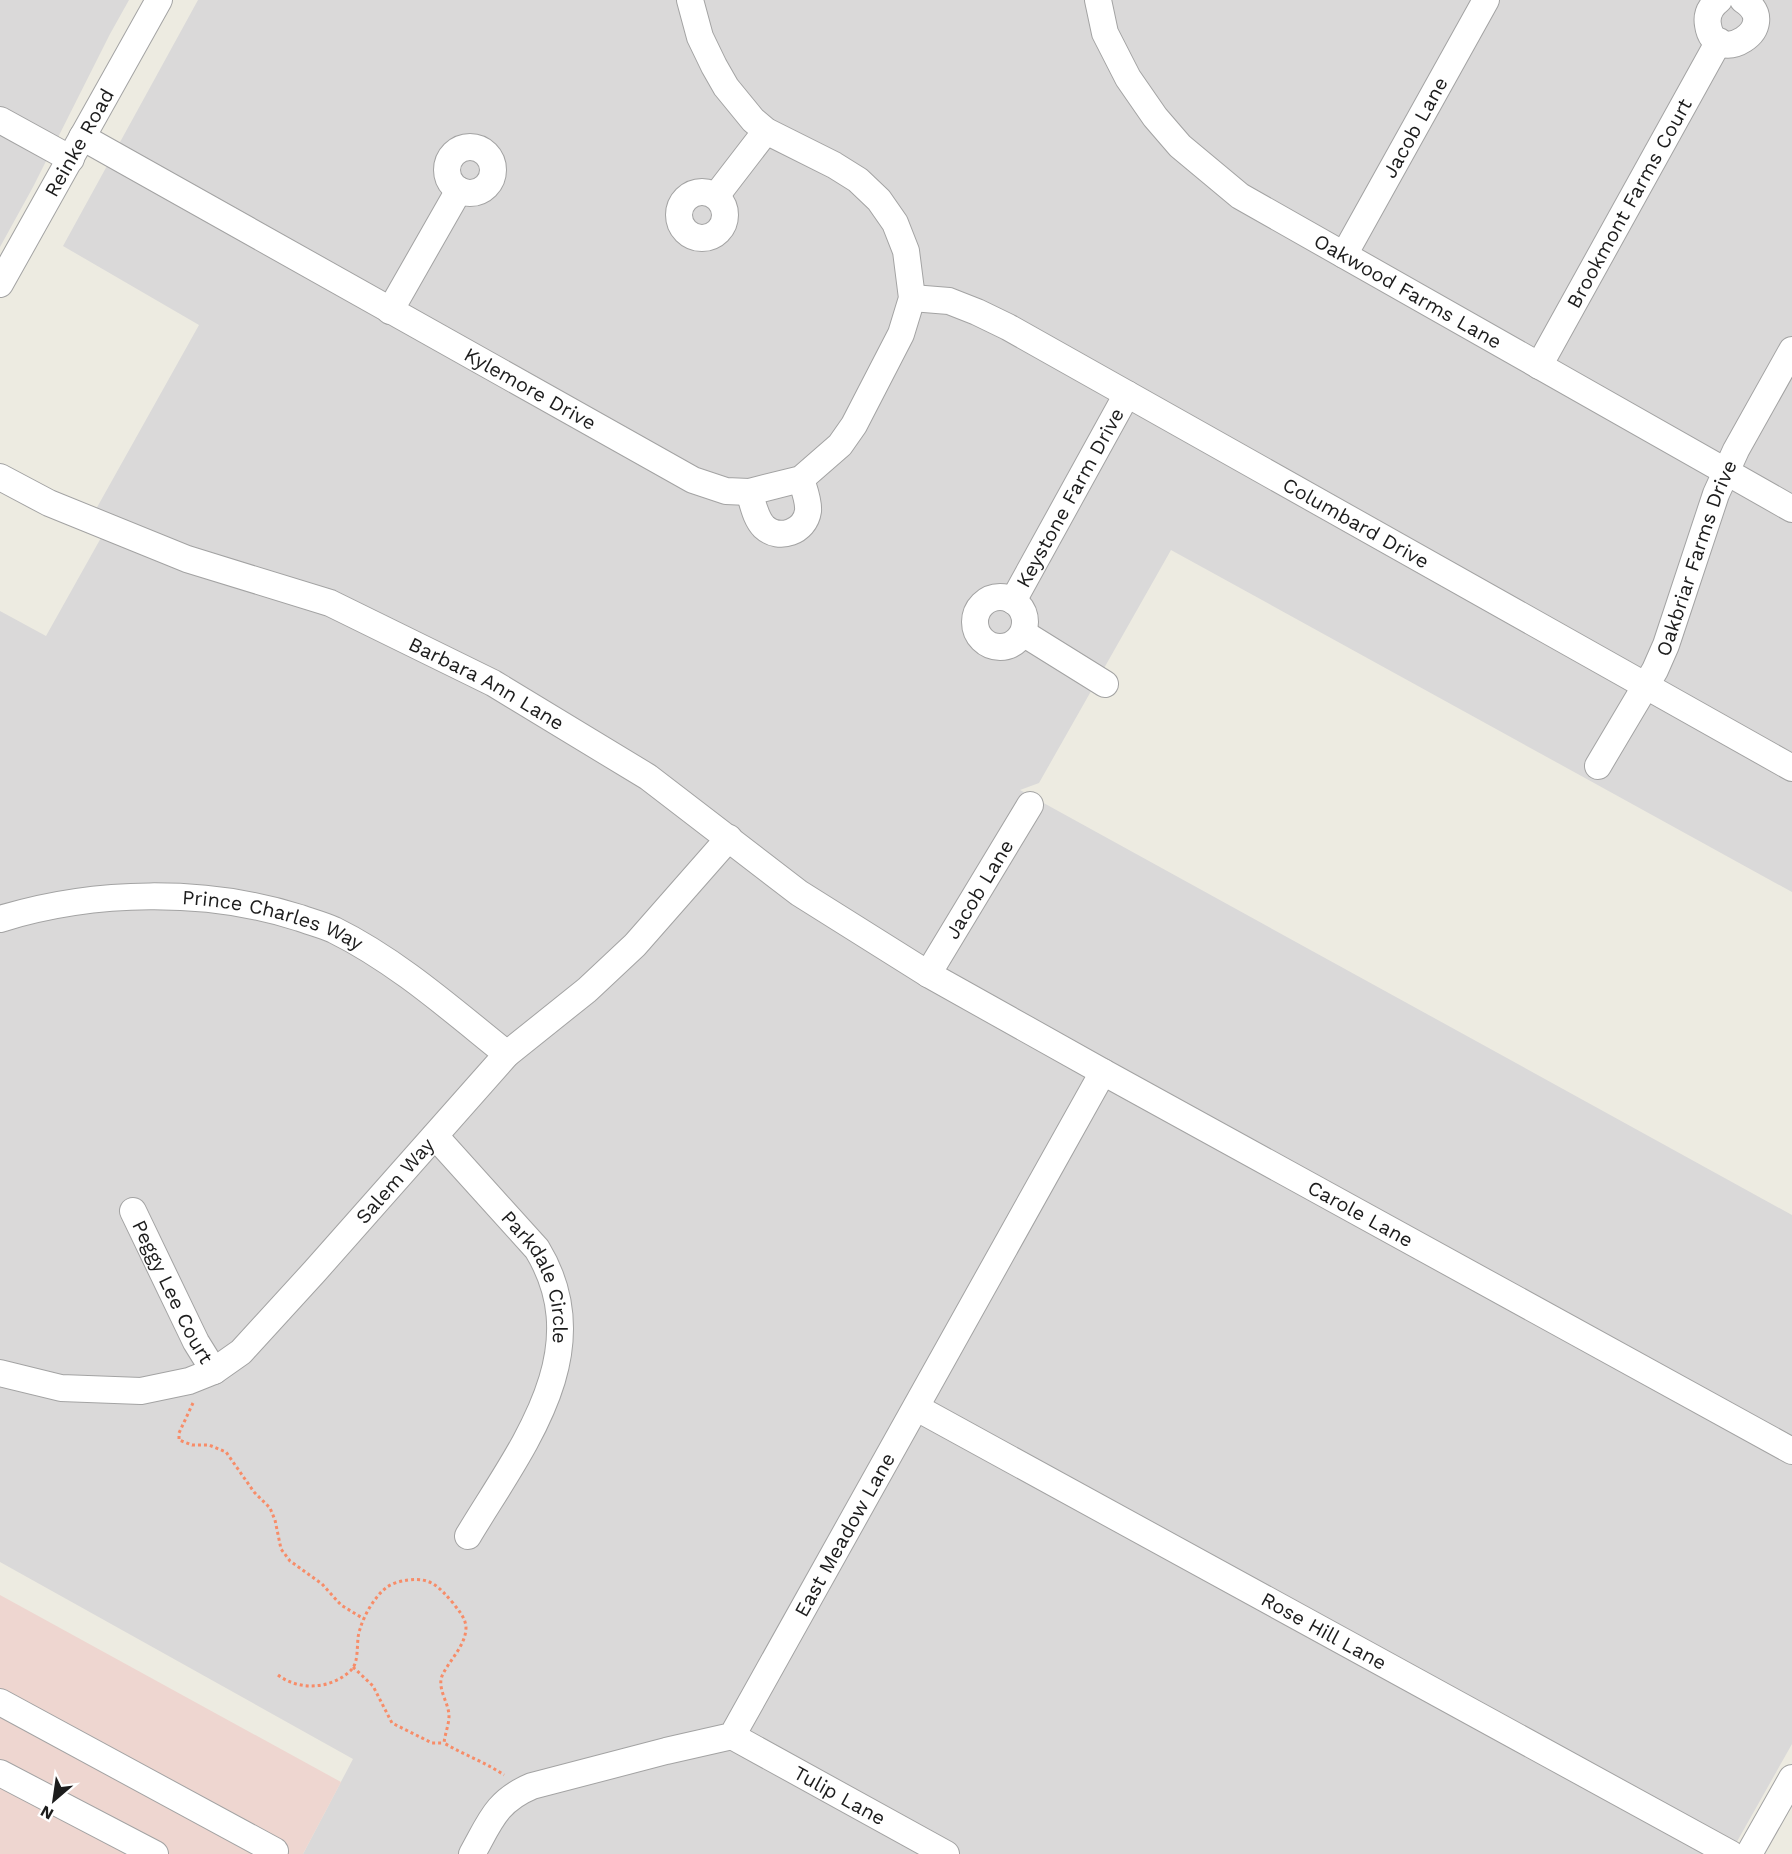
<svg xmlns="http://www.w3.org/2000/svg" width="1792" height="1854" viewBox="0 0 1792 1854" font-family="'Work Sans',sans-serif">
	<rect width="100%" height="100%" fill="#edebe1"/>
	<path fill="#dad9d9" d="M0 0H129L110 34 33 187 0 247Z
		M198 0H1792V892L1171 550 1039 783 1020 790 1792 1215V1744L1730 1854H303L353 1759 0 1562V611L46 636 102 536 95 511 199 325 63 246Z"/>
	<path fill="#eed6d0" d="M0 1595 341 1782 303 1854H0Z"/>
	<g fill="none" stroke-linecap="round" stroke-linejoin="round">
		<defs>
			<g id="minor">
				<path id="s1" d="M1098 0 1105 33 1128 78 1155 117 1180 146 1240 196 1792 509"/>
				<path d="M1719 0C1711 6 1706 14 1708 25 1714 70 1785 27 1743 0"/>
				<path d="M0 120 71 159"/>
				<path id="s2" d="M82 137 693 480 726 491 749 492 801 479 840 445 854 425 901 334 912 298 906 251 895 223 879 200 858 180 834 165 766 131 753 120 726 87 714 66 700 37 690 0"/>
				<circle cx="470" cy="170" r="23"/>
				<circle cx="702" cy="215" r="23"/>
				<path d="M716 196 766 131"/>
				<path id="s3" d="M1344 255 1486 0"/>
				<path id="s4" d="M0 284 159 0"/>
				<path id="s5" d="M912 298 949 301 977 312 1008 327 1792 768"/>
				<path d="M390 311 459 190"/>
				<path id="s6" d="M1539 366 1719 41"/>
				<path id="s7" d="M0 477 49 503 187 559 330 603 493 683 648 777 799 893 928 974 1103 1072 1792 1451"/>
				<path d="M749 492C753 503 755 518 764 527 779 541 805 532 808 511 809 501 804 489 801 479"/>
				<circle cx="1000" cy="622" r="25"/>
				<path id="s8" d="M1013 601 1127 394"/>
				<path d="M1023 633 1105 684"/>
				<path id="s9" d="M1598 766 1655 670 1666 645 1716 494 1736 450 1792 350"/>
				<path id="s10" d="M0 919C94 890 206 888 300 918 311 922 323 925 334 930 397 961 452 1010 507 1054"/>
				<path id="s11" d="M928 974 1030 805"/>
				<path id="s12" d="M435 1136 537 1249C600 1352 520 1449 468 1536"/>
				<path id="s13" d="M133 1211 196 1342 214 1371"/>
				<path id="s14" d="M0 1373 61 1388 141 1391 189 1381 214 1371 241 1352 315 1271 507 1054 587 990 635 945 729 838"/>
				<path id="s15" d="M917 1408 1731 1854"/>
				<path d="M0 1702 275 1851 274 1854"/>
				<path id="s16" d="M732 1736 946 1854"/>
				<path d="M0 1773 155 1854"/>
				<path id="s17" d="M472 1854C490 1822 496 1801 532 1786L666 1751 732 1736 1103 1072"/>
				<path d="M1749 1854 1792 1778"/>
			</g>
		</defs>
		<use href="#minor" stroke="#a3a3a3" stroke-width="28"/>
		<path stroke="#f78c68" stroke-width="3" stroke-dasharray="3 3" stroke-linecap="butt" d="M193 1403 179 1433V1440L192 1445H209L226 1452 254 1492 270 1508 275 1520 281 1549 290 1561 322 1584 341 1605 364 1619
			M353 1667 373 1686 392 1723 432 1743H443
			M278 1675C299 1691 330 1689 349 1672 361 1663 355 1642 360 1629 364 1615 375 1596 387 1587 393 1583 401 1581 408 1580 431 1577 439 1587 453 1603 459 1611 465 1617 466 1627 466 1646 449 1660 442 1676 437 1689 449 1703 449 1716 449 1724 445 1734 444 1743 464 1755 485 1762 504 1775"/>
		<use href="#minor" stroke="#fff" stroke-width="26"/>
	</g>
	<g text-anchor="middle" stroke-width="6" stroke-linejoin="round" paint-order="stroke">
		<g font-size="20" fill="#1c1c1c" stroke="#fff">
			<text dy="7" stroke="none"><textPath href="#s3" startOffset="146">Jacob Lane</textPath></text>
			<text dy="7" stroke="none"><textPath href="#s4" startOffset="162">Reinke Road</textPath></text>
			<text dy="7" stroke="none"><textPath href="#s6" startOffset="186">Brookmont Farms Court</textPath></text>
			<text dy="7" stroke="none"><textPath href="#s1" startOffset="441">Oakwood Farms Lane</textPath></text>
			<text dy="7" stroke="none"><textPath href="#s2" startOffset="514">Kylemore Drive</textPath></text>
			<text dy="7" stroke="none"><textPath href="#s8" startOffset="118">Keystone Farm Drive</textPath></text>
			<text dy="7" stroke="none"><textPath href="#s5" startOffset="501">Columbard Drive</textPath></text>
			<text dy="7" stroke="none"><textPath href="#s9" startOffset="231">Oakbriar Farms Drive</textPath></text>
			<text dy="7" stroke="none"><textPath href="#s7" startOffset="530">Barbara Ann Lane</textPath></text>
			<text dy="7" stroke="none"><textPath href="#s11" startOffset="99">Jacob Lane</textPath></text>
			<text dy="7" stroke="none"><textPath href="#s10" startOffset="278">Prince Charles Way</textPath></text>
			<text dy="7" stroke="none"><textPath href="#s14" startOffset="482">Salem Way</textPath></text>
			<text dy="7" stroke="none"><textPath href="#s7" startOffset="1554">Carole Lane</textPath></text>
			<text dy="7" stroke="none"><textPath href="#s12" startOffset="178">Parkdale Circle</textPath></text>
			<text dy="7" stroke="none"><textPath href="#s13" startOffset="90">Peggy Lee Court</textPath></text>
			<text dy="7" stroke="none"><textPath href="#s17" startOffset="530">East Meadow Lane</textPath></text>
			<text dy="7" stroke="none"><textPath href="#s15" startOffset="464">Rose Hill Lane</textPath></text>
			<text dy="7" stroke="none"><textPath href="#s16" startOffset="123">Tulip Lane</textPath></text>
		</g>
	</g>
	<g transform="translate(54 1800) rotate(209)" stroke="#ffffff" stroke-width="4.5" paint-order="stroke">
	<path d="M0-4.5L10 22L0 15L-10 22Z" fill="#1c1c1c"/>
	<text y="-9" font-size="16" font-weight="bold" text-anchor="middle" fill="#1c1c1c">N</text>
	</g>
</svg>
